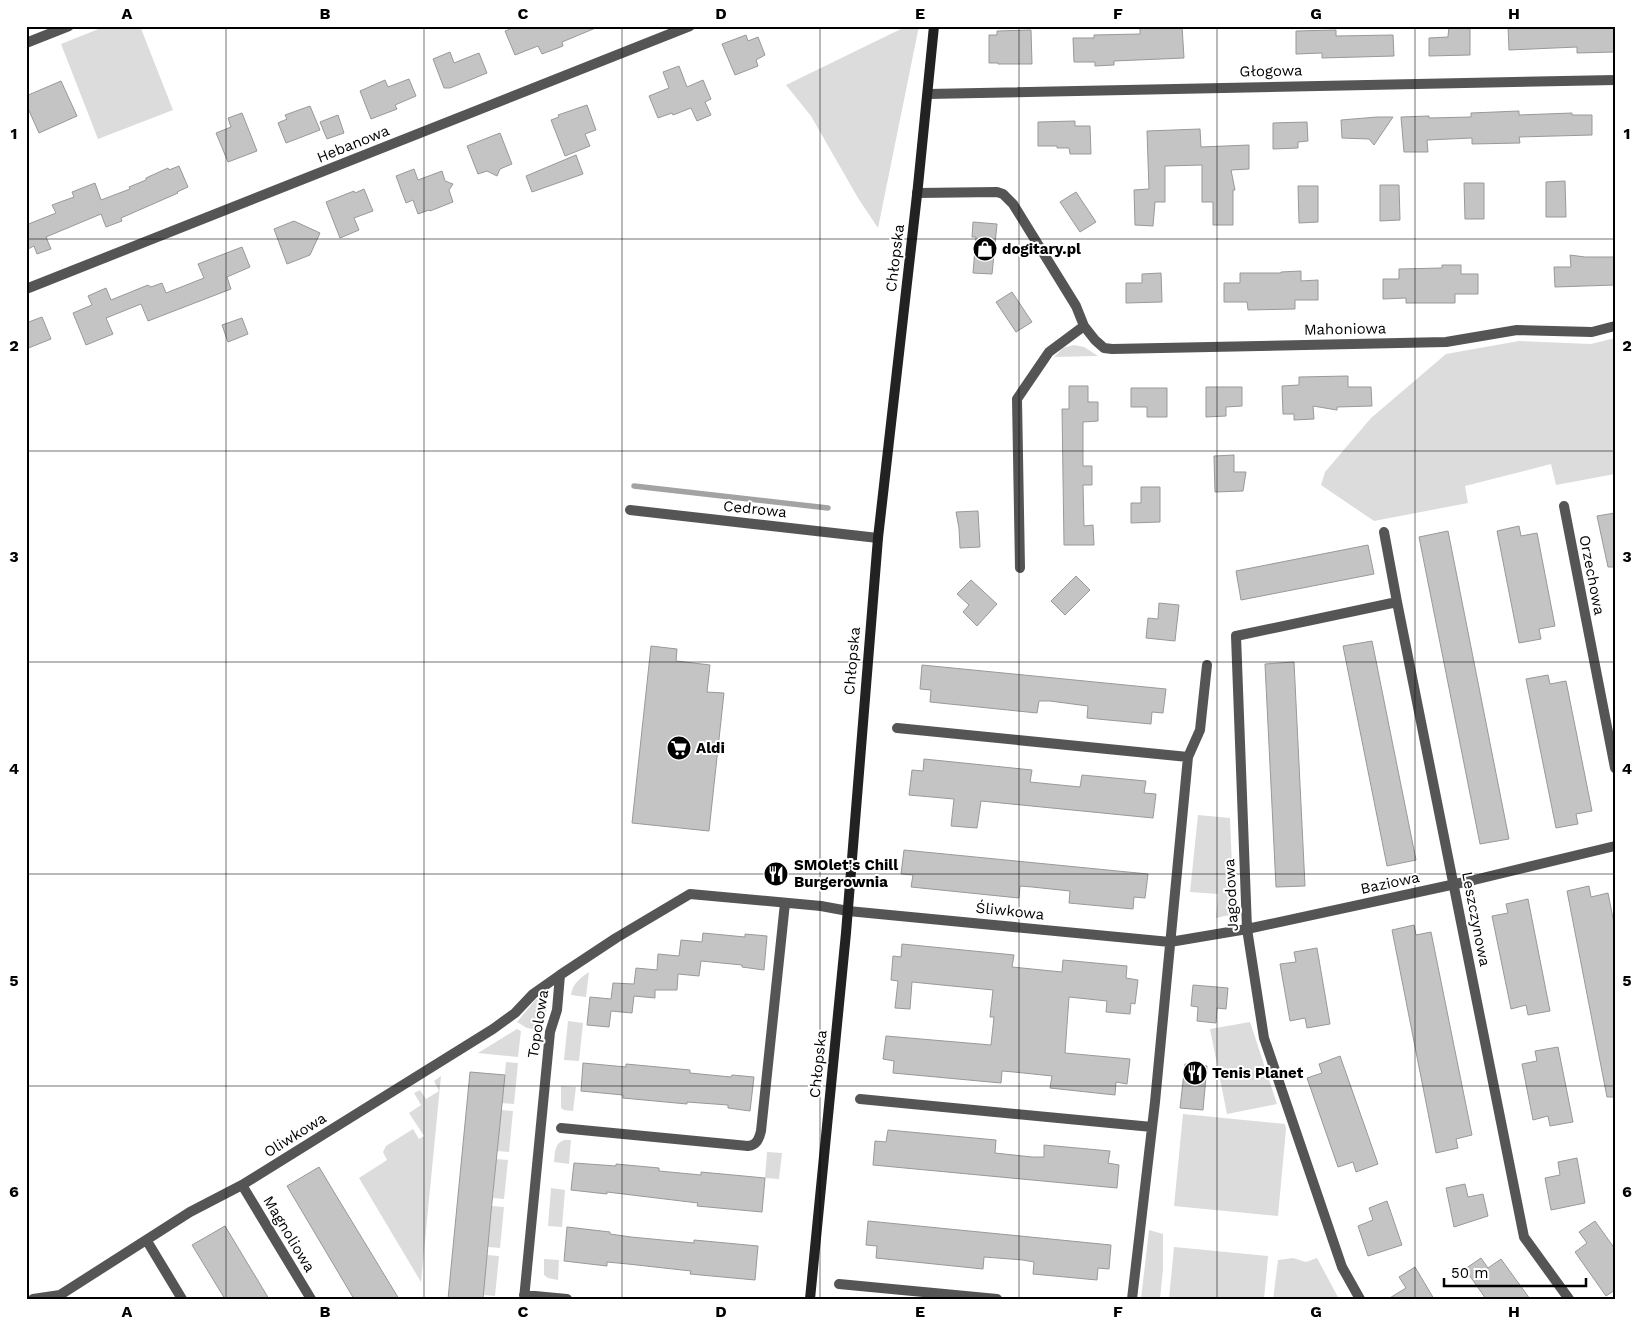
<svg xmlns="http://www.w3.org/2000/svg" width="1641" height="1325" viewBox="0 0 1641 1325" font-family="'Work Sans',sans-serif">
	<rect width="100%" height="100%" fill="#fff"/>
	<path fill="#dcdcdc" d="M106 26H140L173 110 98 139 61 44Z
		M907 26H919L878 228 858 198 811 116 786 85Z
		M1615 338V474L1556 485 1551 464 1465 486 1468 503 1374 521 1321 485 1325 472 1371 418 1446 354 1519 341 1591 344Z
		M1074 345 1084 347 1098 356 1054 357 1063 348Z
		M1198 815 1230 818 1234 914 1216 918 1218 894 1190 892Z
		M589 972 586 997 571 995C573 983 579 979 589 972Z
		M536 999 543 1001 547 1008 541 1030 527 1028 517 1022Z
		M568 1021 583 1023 579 1061 564 1060Z
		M1250 1022 1277 1104 1227 1114 1210 1029Z
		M517 1029 521 1031 518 1057 478 1053Z
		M506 1062 518 1063 514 1104 502 1103Z
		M441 1076 421 1282 359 1178 387 1160 383 1152 386 1146 413 1129 419 1139 424 1136 409 1113 421 1105 414 1093 420 1090 426 1099 439 1091 434 1081Z
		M561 1086 576 1087 573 1111 564 1110 561 1108Z
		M501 1110 513 1111 509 1152 497 1151Z
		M1183 1114 1285 1124 1286 1129 1278 1216 1174 1206Z
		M564 1140H571L569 1164 554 1162C555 1153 554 1144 564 1140Z
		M767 1152 782 1153 779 1179 765 1178Z
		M496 1159 508 1160 504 1199 493 1198Z
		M551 1188 565 1190 562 1227 548 1226Z
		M492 1206 504 1207 500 1248 488 1247Z
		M1149 1230 1163 1234V1269L1160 1299H1141Z
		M1174 1247 1268 1256 1264 1299H1169Z
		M487 1255 499 1256 495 1296 483 1295Z
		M1293 1258 1306 1262 1317 1258 1339 1299H1273L1278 1260Z
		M544 1259 559 1260 558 1280 548 1278 544 1275Z"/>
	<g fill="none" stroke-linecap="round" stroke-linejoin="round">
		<path stroke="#a3a3a3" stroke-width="5.5" d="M634 486 828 508"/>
	</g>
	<path fill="#c4c4c4" stroke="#999" d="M518 26H598V27L562 42 563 46 542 54 538 46 515 55 505 31Z
		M1140 26H1182L1184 58 1114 61V65L1095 66V62H1074L1073 38H1094V35L1140 34Z
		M1449 26H1470V55L1429 56V38L1448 37Z
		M1508 26H1614L1615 52 1577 53V47L1509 50Z
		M1031 30 1032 64H998V63H989V35H997V31Z
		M1336 30V36L1393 35 1394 56 1322 58V53L1296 54V31Z
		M746 35 748 41 758 37 765 55 756 60 758 66 735 75 722 44Z
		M450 52 454 63 479 53 487 73 450 88H444L433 59Z
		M679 66 687 87 703 80 711 99 705 102 711 115 697 121 691 108 673 115 672 113 658 118 649 96 669 88 663 72Z
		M409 79 416 96 395 105 397 109 371 119 360 91 385 80 388 87Z
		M61 81 77 116 39 133 26 104V96Z
		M587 105 596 130 585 134 590 146 565 156 551 120 559 117 558 115Z
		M310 106 320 130 286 143 278 123 287 119 285 115Z
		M1519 111V115L1572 113V115H1592V135L1519 137 1520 143 1472 144V138L1427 140 1428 152H1404L1401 117 1429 116V118L1471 117V113Z
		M242 113 257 151 228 162 216 133 231 127 228 118Z
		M338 115 344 133 327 139 320 122Z
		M1377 117H1393L1374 145 1369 139 1342 138 1341 120Z
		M1075 121V126H1090L1091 154H1070L1069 148H1057V146H1038V122Z
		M1307 122 1308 141 1298 142V148L1273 149V123Z
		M1200 129 1201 147 1249 145V169L1231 170 1235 190H1233V225H1213V202H1202V165L1165 166V202H1155L1153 226 1135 225 1134 190 1149 189 1147 131Z
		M500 133 512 164 500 169 497 176 487 171 478 174 467 146Z
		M576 155 583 174 532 192 526 176Z
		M179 166 188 187 177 192 178 193 121 218 122 221 106 227 101 214 46 237 51 249 37 254 34 246 26 250V225L56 213 52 205 74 197 72 192 95 183 101 200 130 189 129 187 146 180V178L168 168 169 170Z
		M414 169 418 180 442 171 445 181 453 184 449 190 453 202 430 211 429 210 418 214 413 200 406 203 396 176Z
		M1565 181 1566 217H1546V182Z
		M1464 183H1484V219H1465Z
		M1380 185H1399L1400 220 1380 221Z
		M1298 186H1318V222L1299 223Z
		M364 189 373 211 354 218 359 230 340 238 326 202 354 191 355 193Z
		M1076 192 1096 222 1080 232 1060 202Z
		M294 221 320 233 310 255 287 264 274 229Z
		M973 222 997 224 992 274 973 273 976 237H972Z
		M242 247 250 267 227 277 231 289 148 321 141 304 106 318 113 334 86 345 73 313 92 305 88 296 106 288 111 300 148 285 151 287 162 283 166 293 204 278 198 264Z
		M1570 255 1585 257H1615V285L1555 287 1554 267H1571Z
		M1442 265H1461V274H1478V294H1455V303H1406V298L1383 299V279H1399V269L1442 268Z
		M1301 271V281L1318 280V300H1295V309L1248 310 1247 302H1224V283H1240V273H1281V272Z
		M1161 273 1162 302 1126 303V283H1142V274Z
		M1012 292 1032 322 1016 332 996 302Z
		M42 317 51 339 26 349V323Z
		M242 318 248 334 228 342 222 325Z
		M1348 376V387H1371L1372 406 1337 407V410L1313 406 1314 419 1294 420V414H1283L1282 386 1299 385V377Z
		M1069 386H1088V402H1098V421L1083 422V466H1092V485H1083L1084 526 1093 525 1094 545H1064L1062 409H1069Z
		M1206 387H1242V406L1226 407V416L1206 417Z
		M1131 388H1167V417H1147V407H1131Z
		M1234 455V472H1246L1243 491 1215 492 1214 456Z
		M1141 487H1160V522L1131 523V503H1141Z
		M978 511 980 547 960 548 959 528 956 512Z
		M1615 513V567H1608L1597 516Z
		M1519 526 1521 536 1537 533 1555 626 1539 629 1541 639 1519 643 1497 531Z
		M1448 531 1509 839 1480 844 1419 537Z
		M1368 545 1374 574 1241 600 1236 571Z
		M1076 576 1090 590 1065 615 1051 601Z
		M971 580 997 604 977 626 963 612 969 605 957 594Z
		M1159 603 1179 605 1175 641 1146 638 1148 618 1158 619Z
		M1372 641 1416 860 1387 866 1343 646Z
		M651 646 677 649 676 661 710 665 707 692 724 693 709 831 632 823Z
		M1294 662 1305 886 1276 887 1265 664Z
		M922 665 1166 689 1163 713 1152 712 1151 724 1087 718 1088 706 1050 701H1039L1037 713 930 702 931 690 920 689Z
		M1548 675 1550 684 1566 681 1592 811 1576 814 1578 824 1556 828 1526 679Z
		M924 759 1032 770 1030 782 1080 787 1082 775 1146 781 1144 793 1156 794 1153 818 981 801 977 828 951 826 954 799 909 795 912 770 923 771Z
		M904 850 1148 874 1145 898 1134 897 1133 909 1069 903 1070 891 1032 887 1020 886 1019 898 911 887 913 875 901 874Z
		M1589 886 1591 897 1608 893 1615 928V1097H1607L1567 891Z
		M1528 899 1550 1011 1528 1015 1526 1005 1511 1009 1492 916 1508 913 1506 904Z
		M1414 925 1416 935 1431 932 1472 1135 1456 1139 1458 1148 1436 1153 1392 930Z
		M703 933 745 937V934L767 936 764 970 742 967V965L701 961 699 976 678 974 677 990H655V998L634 996 632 1013 611 1011 609 1027 587 1025 590 997 611 999 613 983 634 984 636 968 657 970 658 954 679 956 681 940 702 942Z
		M902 944 1014 955 1012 967 1062 972 1063 960 1127 966 1126 978 1138 980 1135 1004 1131 1003 1130 1014 1106 1012 1107 1001 1069 997 1065 1053 1130 1059 1127 1084 1116 1082 1115 1095 1050 1088 1052 1076 1014 1072 1002 1071 1001 1083 893 1073 894 1061 883 1059 886 1036 991 1045 994 1017H990L993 990 952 986 912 982 910 1009 895 1008 898 981 891 980 893 956 901 957Z
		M1317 948 1330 1024 1307 1028 1305 1018 1290 1021 1280 964 1296 962 1294 952Z
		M1193 985 1228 988 1226 1009 1217 1008 1216 1023 1197 1021 1198 1007 1191 1006Z
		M1558 1047 1573 1122 1550 1126 1548 1116 1533 1120 1522 1064 1537 1061 1535 1051Z
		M1340 1056 1378 1164 1356 1172 1353 1162 1338 1167 1307 1078 1322 1073 1319 1064Z
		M583 1063 626 1067V1064L690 1070V1073L731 1077 732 1075 754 1077 750 1111 728 1108V1105L687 1102V1104L623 1098V1095L581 1091Z
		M1185 1064 1207 1066 1203 1110 1180 1108Z
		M470 1072 505 1075 492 1202 483 1299H448Z
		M888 1130 996 1140 995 1153 1032 1157H1044V1145L1110 1151 1108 1163 1119 1165 1117 1188 873 1165 875 1141 886 1142Z
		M1577 1158 1585 1203 1551 1210 1545 1178 1560 1175 1558 1162Z
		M574 1163 616 1166V1164L659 1168V1171L701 1175V1172L765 1178 762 1212 697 1206 698 1203 607 1192V1194L571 1190Z
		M319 1167 334 1192 399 1299H354L287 1186Z
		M1465 1184 1468 1197 1483 1194 1488 1216 1454 1227 1446 1188Z
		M1387 1201 1402 1245 1368 1256 1358 1226 1373 1220 1369 1208Z
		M868 1221 1111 1245 1109 1269 1098 1268 1097 1280 1033 1274 1034 1262 1023 1260 984 1257 983 1269 876 1258 877 1246 866 1245Z
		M1595 1221 1615 1249V1290L1606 1296 1575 1252 1587 1243 1579 1232Z
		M225 1226 269 1299H225L192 1245Z
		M567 1227 610 1232V1234L631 1237 694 1243V1240L758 1246 755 1280 690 1274 691 1271 628 1264 607 1262V1266L564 1261Z
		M1481 1258 1488 1268 1501 1259 1530 1299H1486L1465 1269Z
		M1415 1267 1434 1299H1388L1406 1288 1399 1277Z"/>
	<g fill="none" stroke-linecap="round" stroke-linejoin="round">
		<path stroke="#555" stroke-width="10" d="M26 43 69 26
			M928 94 1615 80
			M917 193 997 192 1003 194 1013 204 1076 306 1084 326 1095 340 1104 348 1112 349 1446 342 1517 330 1592 332 1615 326
			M26 289 690 26
			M1564 506 1615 768
			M630 510 878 538
			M1384 532 1397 602 1524 1237 1569 1299
			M1020 568 1017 399 1049 352 1084 326
			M897 728 1188 757
			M860 1099 1152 1127
			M561 1128 748 1146C757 1145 759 1139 761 1131L785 903
			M242 1185 311 1299
			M147 1241 182 1299
			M839 1284 997 1299
			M524 1295 567 1299
			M33 1299 60 1295 190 1212 242 1185 493 1029 515 1013 533 994 560 975
			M524 1299 550 1032 557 1010 560 975 616 938 690 894 821 906 848 911 1170 942 1247 929 1474 880 1615 846
			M1132 1299 1155 1102 1188 757 1200 730 1207 665
			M1360 1299 1342 1267 1264 1038 1247 929 1236 636 1397 602"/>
		<path stroke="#222" stroke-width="10" d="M810 1299 846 933 878 538 918 186 934 26"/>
	</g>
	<path fill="none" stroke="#000" stroke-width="1" stroke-opacity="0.55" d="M226 26V1299M424 26V1299M622 26V1299M820 26V1299M1019 26V1299M1217 26V1299M1415 26V1299M26 239H1615M26 451H1615M26 662H1615M26 874H1615M26 1086H1615"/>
	<defs>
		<symbol id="shop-disc" viewBox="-11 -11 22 22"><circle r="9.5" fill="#000" stroke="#fff"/><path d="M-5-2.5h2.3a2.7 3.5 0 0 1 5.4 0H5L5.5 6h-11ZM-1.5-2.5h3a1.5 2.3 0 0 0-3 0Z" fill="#fff"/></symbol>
		<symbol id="supermarket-disc" viewBox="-11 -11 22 22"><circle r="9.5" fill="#000" stroke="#fff"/><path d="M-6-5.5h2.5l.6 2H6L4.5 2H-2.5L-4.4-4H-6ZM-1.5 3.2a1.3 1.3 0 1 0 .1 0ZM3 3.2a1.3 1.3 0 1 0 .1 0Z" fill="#fff"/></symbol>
		<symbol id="restaurant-disc" viewBox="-11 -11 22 22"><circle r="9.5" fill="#000" stroke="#fff"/><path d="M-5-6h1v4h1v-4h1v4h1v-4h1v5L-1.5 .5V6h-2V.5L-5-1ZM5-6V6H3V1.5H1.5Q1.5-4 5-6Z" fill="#fff"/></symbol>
	</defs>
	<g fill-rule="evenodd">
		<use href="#shop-disc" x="971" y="235" width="28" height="28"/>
		<use href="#supermarket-disc" x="665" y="734" width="28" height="28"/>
		<use href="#restaurant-disc" x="762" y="860" width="28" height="28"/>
		<use href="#restaurant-disc" x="1181" y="1059" width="28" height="28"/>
	</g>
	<g text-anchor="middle" stroke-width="4" stroke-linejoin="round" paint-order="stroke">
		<g font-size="15" fill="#000" stroke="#fff">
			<text transform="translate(1271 71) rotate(-1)" y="5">Głogowa</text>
			<text transform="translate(353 144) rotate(-22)" y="5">Hebanowa</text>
			<text transform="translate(895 258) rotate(-83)" y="5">Chłopska</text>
			<text transform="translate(1345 329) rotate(-1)" y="5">Mahoniowa</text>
			<text transform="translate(755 509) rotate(6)" y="5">Cedrowa</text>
			<text transform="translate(1592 575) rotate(79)" y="5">Orzechowa</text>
			<text transform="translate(852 661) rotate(-85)" y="5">Chłopska</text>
			<text transform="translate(1390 883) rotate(-12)" y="5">Baziowa</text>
			<text transform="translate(1231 895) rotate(-93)" y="5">Jagodowa</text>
			<text transform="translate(1010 911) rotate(6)" y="5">Śliwkowa</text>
			<text transform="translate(1476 919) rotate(79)" y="5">Leszczynowa</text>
			<text transform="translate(538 1024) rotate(-81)" y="5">Topolowa</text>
			<text transform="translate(818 1064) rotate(-84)" y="5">Chłopska</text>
			<text transform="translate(295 1135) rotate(-32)" y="5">Oliwkowa</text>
			<text transform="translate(289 1234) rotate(59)" y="5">Magnoliowa</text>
		</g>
		<g font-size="15" font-weight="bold" fill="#000" stroke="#fff" text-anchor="start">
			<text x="1002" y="254">dogitary.pl</text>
			<text x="696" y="753">Aldi</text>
			<text x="794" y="870">SMOlet's Chill<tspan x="794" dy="17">Burgerownia</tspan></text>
			<text x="1212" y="1078">Tenis Planet</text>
		</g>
	</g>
	<rect width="1641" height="1325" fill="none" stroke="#ffffff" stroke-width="55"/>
	<path d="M1444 1278v8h142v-8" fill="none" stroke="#000000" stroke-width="2.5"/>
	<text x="1451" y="1278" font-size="15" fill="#000000" stroke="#ffffff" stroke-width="4" paint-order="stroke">50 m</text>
	<rect x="28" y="28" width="1586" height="1270" fill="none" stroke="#000" stroke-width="2"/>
	<g font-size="16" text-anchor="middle" font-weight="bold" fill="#000">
		<text x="127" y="19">A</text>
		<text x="325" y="19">B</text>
		<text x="523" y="19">C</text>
		<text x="721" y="19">D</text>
		<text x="920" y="19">E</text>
		<text x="1118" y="19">F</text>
		<text x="1316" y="19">G</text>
		<text x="1514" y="19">H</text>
		<text x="14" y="139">1</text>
		<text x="1627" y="139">1</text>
		<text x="14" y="351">2</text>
		<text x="1627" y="351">2</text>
		<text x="14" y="562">3</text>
		<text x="1627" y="562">3</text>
		<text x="14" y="774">4</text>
		<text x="1627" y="774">4</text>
		<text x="14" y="986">5</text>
		<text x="1627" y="986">5</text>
		<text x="14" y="1197">6</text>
		<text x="1627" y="1197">6</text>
		<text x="127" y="1317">A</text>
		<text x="325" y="1317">B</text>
		<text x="523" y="1317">C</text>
		<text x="721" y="1317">D</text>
		<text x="920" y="1317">E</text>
		<text x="1118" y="1317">F</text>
		<text x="1316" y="1317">G</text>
		<text x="1514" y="1317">H</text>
	</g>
</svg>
